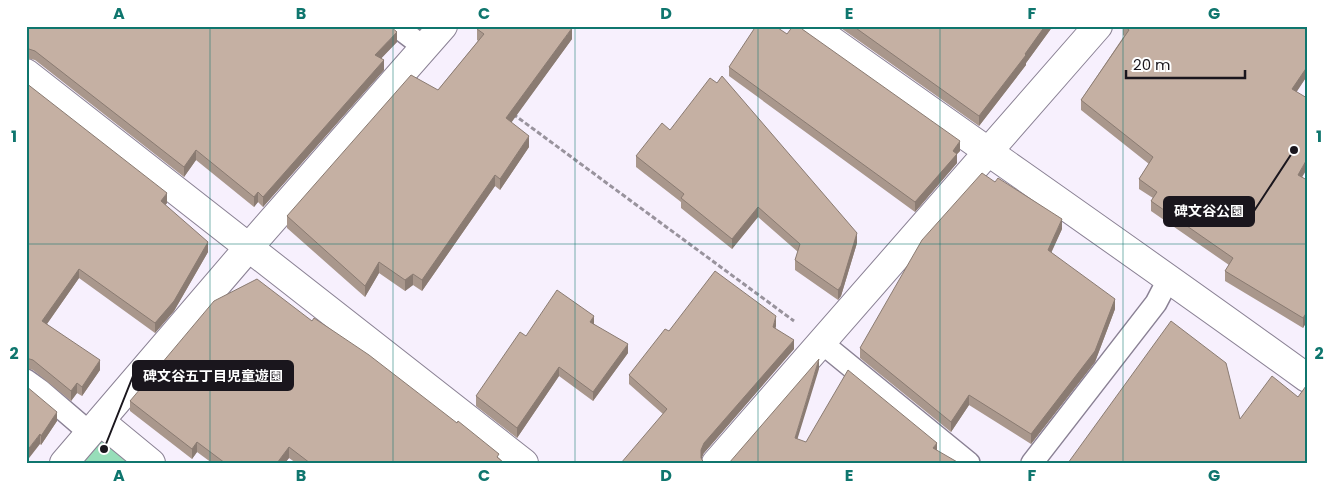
<svg xmlns="http://www.w3.org/2000/svg" width="1333" height="489" viewBox="0 0 1333 489" font-family="Poppins,'Noto Sans JP',sans-serif">
	<rect width="100%" height="100%" fill="#f7f0fd"/>
	<path fill="#97deb9" d="M101 435 138 463H76Z"/>
	<g fill="none" stroke-linecap="round" stroke-linejoin="round">
		<defs>
			<path id="lane" d="M396 26 425 48
				M822 343 969 463
				M26 380 40 390 90 433
				M1032 463 1156 303 1169 278"/>
			<path id="street" d="M811 26C976 144 1143 259 1307 378
				M26 73 524 463
				M100 421 151 463
				M64 463 249 247 443 26
				M716 463 1098 26"/>
		</defs>
		<use href="#lane" stroke="#8a8194" stroke-width="24"/>
		<use href="#street" stroke="#8a8194" stroke-width="30"/>
		<path stroke="#99939d" stroke-width="3" stroke-dasharray="5 2.5" stroke-linecap="butt" d="M513 114 794 321"/>
		<use href="#lane" stroke="#fff" stroke-width="21"/>
		<use href="#street" stroke="#fff" stroke-width="28"/>
	</g>
	<path fill="#a9978c" d="M26 26 397 42 381 58 384 70 263 207 258 202 254 207 196 160 184 177 35 60 26 58Z
		M838 26H1053L1026 63V65L979 126Z
		M1123 26H1307V76L1296 92 1302 177 1307 180V321L1303 328 1225 281V271L1229 265 1151 211V201L1153 198 1139 189V179L1149 164 1081 110V100L1124 36 1123 35Z
		M477 29 572 39 511 122 529 147 500 190 495 186 422 291 413 285 405 291 379 273 365 297 287 228V216L438 90 478 41 477 40Z
		M802 29 960 151 957 154V163L915 212 729 76V67L787 34Z
		M26 83 167 203 165 205 208 252 174 311 155 333 79 278 47 324 100 370 82 396 77 393 71 401 33 370 26 368Z
		M670 130 857 243 841 296 838 300 795 270V260L798 252 758 217 732 249 681 208V202L636 167V156Z
		M1062 229 1051 252 1115 309 1095 362 1031 444 969 405 951 432 860 358V348Z
		M312 321 499 458 504 463H296L289 458 285 463H212L197 452 192 459 130 411V401Z
		M594 324 628 353 593 401 559 376 517 438 476 406V396L526 336Z
		M776 326 775 329 794 349 704 453 663 414 629 384V375L669 331Z
		M26 386 57 421 41 445 40 444Z"/>
	<path fill="#8a7b72" d="M1045 26H1053L1026 63V65L979 126V116Z
		M572 28V39L506 130V118Z
		M397 32V42L375 65V55Z
		M384 60V70L263 207V197Z
		M1307 67V76L1292 99V89Z
		M529 136V147L500 190V179Z
		M960 141V151L957 154V163L915 212V202Z
		M196 150V160L184 177V167Z
		M1307 159V169L1298 184V175Z
		M495 175V186L422 291V280Z
		M258 192V202L254 207V197Z
		M167 193V203L161 211V201Z
		M758 207V217L732 249V239Z
		M1062 219V229L1048 260V250Z
		M857 233V243L841 296 838 300V290Z
		M208 242V252L174 311 155 333V323Z
		M379 262V273L365 297V286Z
		M79 269V278L42 331V321Z
		M413 274V285L405 291V280Z
		M1115 299V309L1095 362 1031 444V434Z
		M1307 312V321L1303 328V318Z
		M594 316V326L590 322Z
		M776 316V326L773 337V327Z
		M794 340V349L704 453 701 460V450L704 443Z
		M628 344V353L593 401V392Z
		M819 359V369L795 447V438Z
		M100 360V370L82 396V387Z
		M559 367V376L517 438V428Z
		M77 383V393L71 401V391Z
		M969 395V405L951 432V422Z
		M57 412V421L41 445V436Z
		M40 434V444L26 462V452Z
		M197 442V452L192 459V449Z
		M937 443V453L933 448Z
		M289 447V458L285 463H277Z"/>
	<path fill="#c5b0a3" stroke="#8a7b72" d="M26 26H390L397 32 375 55 384 60 263 197 258 192 254 197 196 150 184 167 35 51 26 48Z
		M479 26H570L572 28 506 118 529 136 500 179 495 175 422 280 413 274 405 280 379 262 365 286 287 216 411 75 438 90 484 34 477 29Z
		M756 26H775L787 34 793 26H800L802 29 960 141 953 151 957 154 915 202 729 67Z
		M853 26H1045L1025 54 1026 55 979 116Z
		M1124 26H1307V67L1292 89 1307 98V159L1298 175 1307 180V312L1303 318 1225 271 1233 258 1151 201 1157 192 1139 179 1153 157 1081 100 1129 30Z
		M722 76 857 233 841 286 838 290 795 260 800 244 758 207 732 239 681 198 684 194 636 156 662 123 670 130 710 78 717 83Z
		M26 83 167 193 161 201 208 242 174 301 155 323 79 269 42 321 100 360 82 387 77 383 71 391 33 360 26 358V181L28 179 26 178Z
		M982 173 995 182 998 178 1062 219 1048 250 1115 299 1095 351 1031 434 969 395 951 422 860 348 922 240Z
		M715 271 776 316 773 327 794 340 704 443 701 450V458L704 463H621L667 409 629 375 665 329 669 331Z
		M257 279 312 321 314 318 369 355 457 423 458 421 499 454 497 457 504 463H310L289 447 277 463H225L197 442 192 449 130 401 214 301Z
		M557 290 594 316 590 322 628 344 593 392 559 367 517 428 476 396 520 332 526 336Z
		M1171 321 1226 363 1240 419 1272 376 1298 397 1306 386 1307 387V463H1068Z
		M819 359 795 438 806 442 848 370 937 443 933 448 959 463H729Z
		M26 386 57 412 41 436 40 434 26 452Z"/>
	<path fill="none" stroke="#0f766e" stroke-width="1" stroke-opacity="0.55" d="M210 26V463M393 26V463M575 26V463M758 26V463M940 26V463M1123 26V463M26 244H1307"/>
	<path fill="none" stroke="#1a161d" stroke-width="2" d="M1294 150L1254 211M104 449L133 376"/>
	<g fill="#1a161d" stroke="#fff" stroke-width="2">
		<circle cx="1294" cy="150" r="5"/>
		<circle cx="104" cy="449" r="5"/>
	</g>
	<g fill="#1a161d" stroke="#1a161d" stroke-width="2">
		<rect x="1164" y="197" width="90" height="29" rx="5"/>
		<rect x="133" y="361" width="160" height="29" rx="5"/>
	</g>
	<g font-size="14" text-anchor="middle" font-weight="bold" fill="#fff">
		<text x="1209" y="216">碑文谷公園</text>
		<text x="213" y="381">碑文谷五丁目児童遊園</text>
	</g>
	<rect width="1333" height="489" fill="none" stroke="#ffffff" stroke-width="55"/>
	<path d="M1126 70v8h119v-8" fill="none" stroke="#1a161d" stroke-width="2.5"/>
	<text x="1133" y="70" font-size="15" fill="#1a161d" stroke="#ffffff" stroke-width="4" paint-order="stroke">20 m</text>
	<rect x="28" y="28" width="1278" height="434" fill="none" stroke="#0f766e" stroke-width="2"/>
	<g font-size="16" text-anchor="middle" font-weight="bold" fill="#0f766e">
		<text x="119" y="19">A</text>
		<text x="301" y="19">B</text>
		<text x="484" y="19">C</text>
		<text x="666" y="19">D</text>
		<text x="849" y="19">E</text>
		<text x="1032" y="19">F</text>
		<text x="1214" y="19">G</text>
		<text x="14" y="142">1</text>
		<text x="1319" y="142">1</text>
		<text x="14" y="359">2</text>
		<text x="1319" y="359">2</text>
		<text x="119" y="481">A</text>
		<text x="301" y="481">B</text>
		<text x="484" y="481">C</text>
		<text x="666" y="481">D</text>
		<text x="849" y="481">E</text>
		<text x="1032" y="481">F</text>
		<text x="1214" y="481">G</text>
	</g>
</svg>
